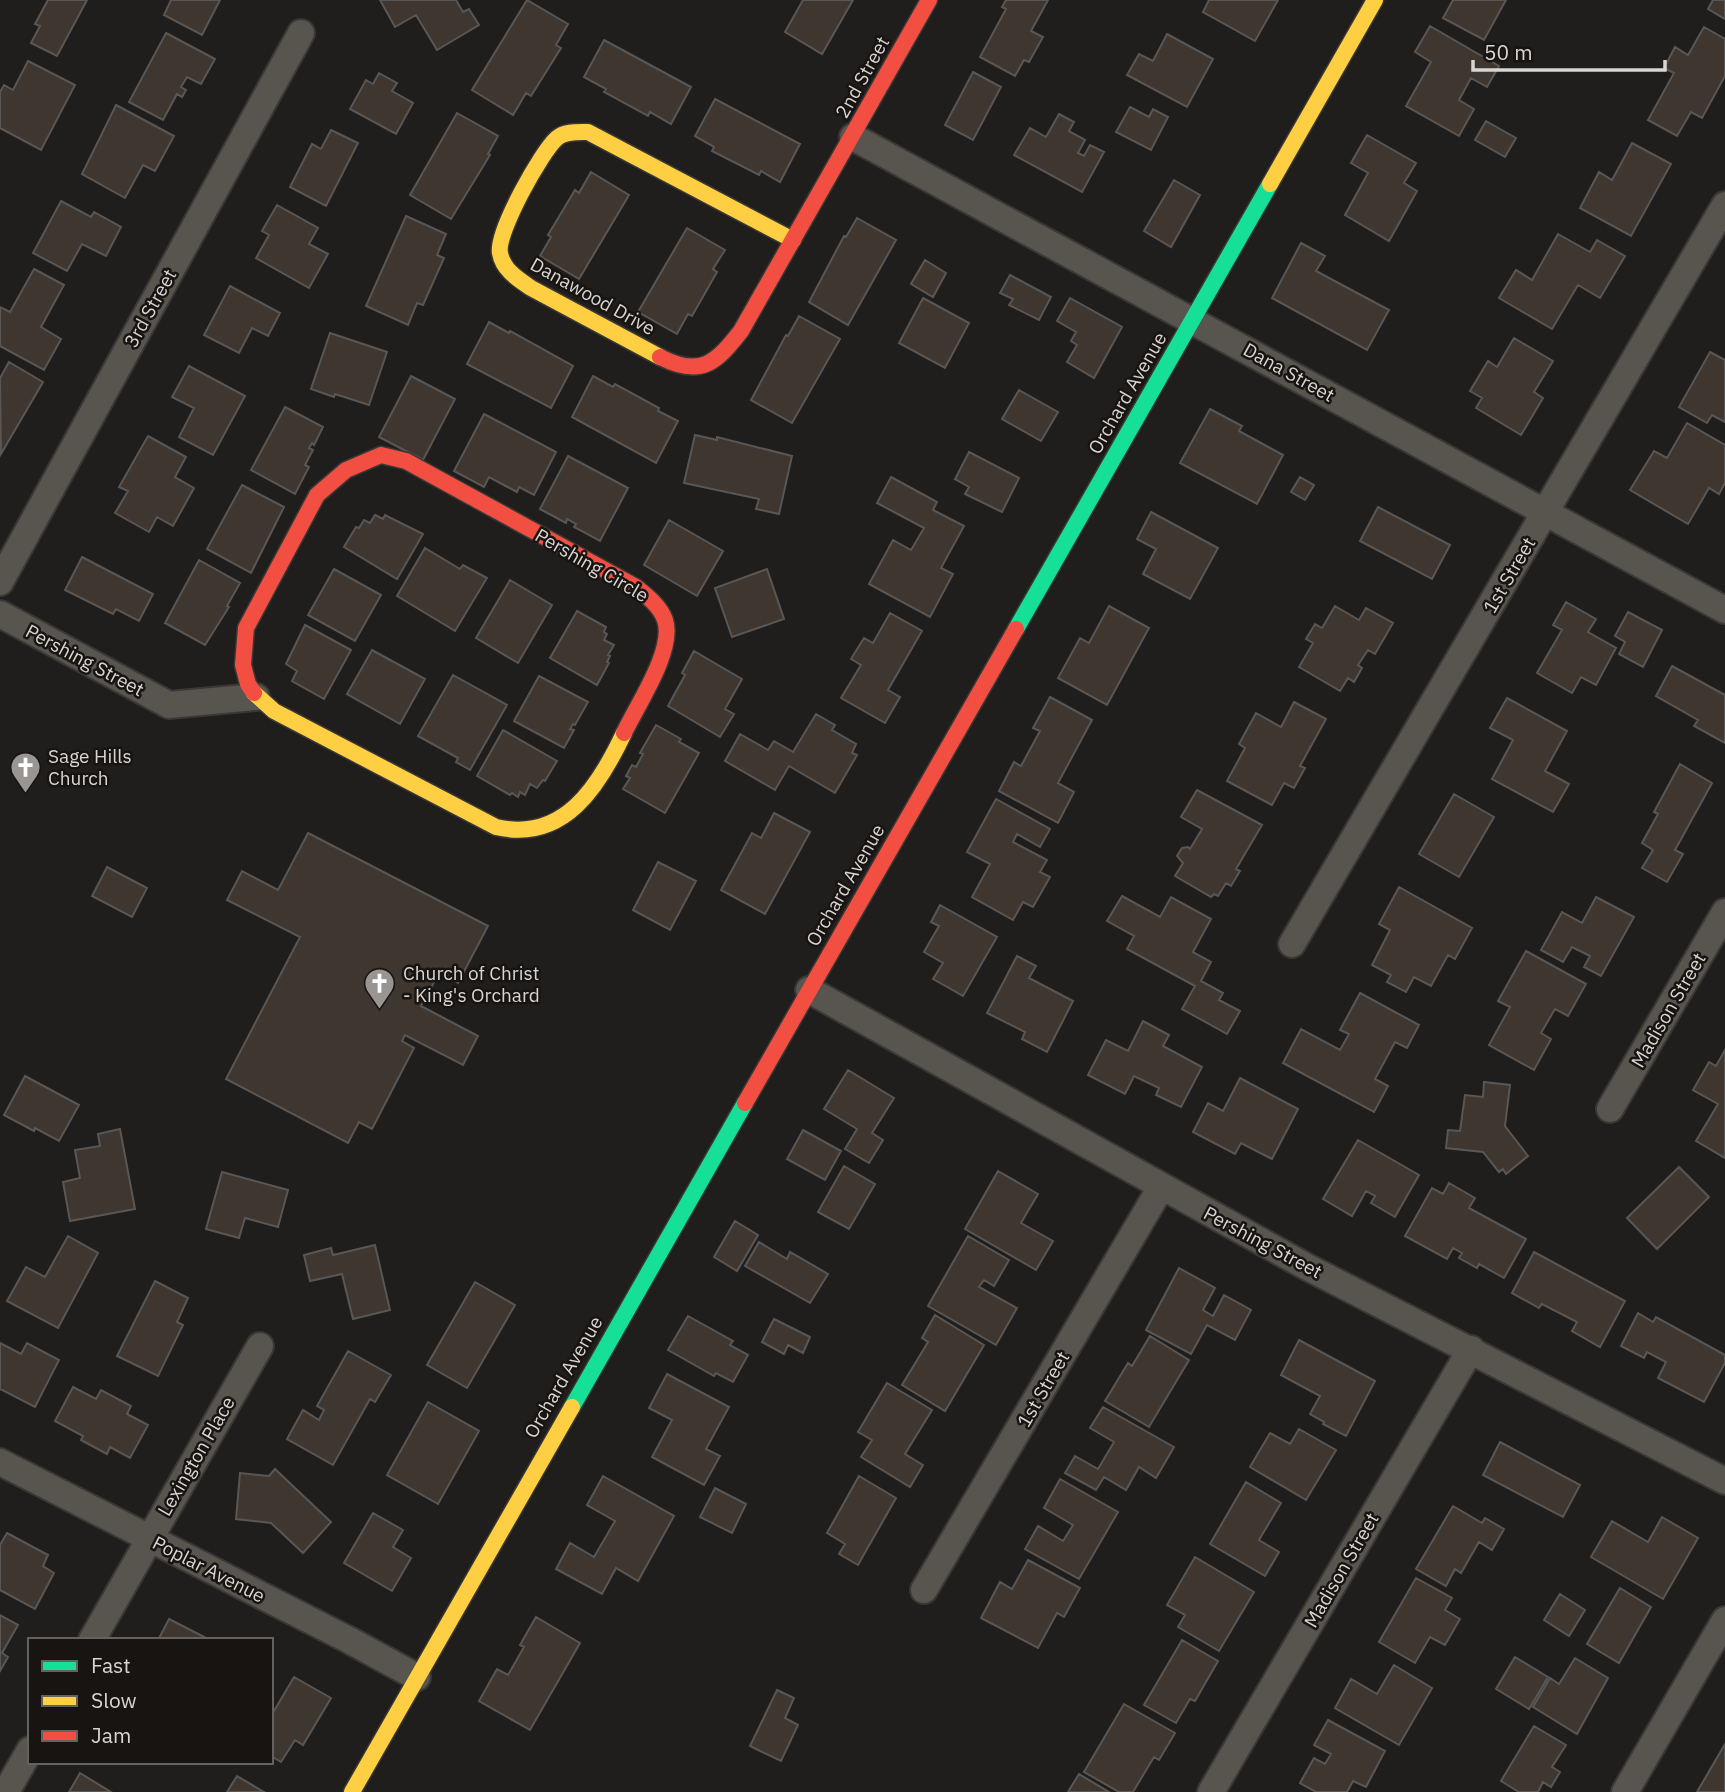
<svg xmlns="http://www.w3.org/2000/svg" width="1725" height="1792" viewBox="0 0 1725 1792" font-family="'IBM Plex Sans',sans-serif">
	<rect width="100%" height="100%" fill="#201e1c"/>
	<path fill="#3e362f" stroke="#595756" stroke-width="2" d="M48 0H87L57 56 31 43 40 26 35 24Z
		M171 0H220L202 35 164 15Z
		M380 0H456L463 12 469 9 479 25 437 50 416 15 395 27Z
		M527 0 568 24 556 45 561 48 531 96 526 93 513 115 472 90Z
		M803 0H853L822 54 785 32Z
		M1006 0H1048L1031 31 1043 37 1029 62 1024 60 1015 76 980 57 1006 9 1002 7Z
		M1209 0H1278L1255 41 1203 12Z
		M1453 0H1506L1484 40 1443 18Z
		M1713 0H1725V19L1708 9Z
		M1430 26 1499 66 1487 87 1471 78 1459 100 1474 109 1459 136 1406 106 1431 62 1415 52Z
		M1704 27 1725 39V76L1702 118 1691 112 1677 136 1648 120 1674 73 1664 68 1675 47 1688 55Z
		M166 33 215 59 201 84 187 77 181 87 186 90 182 97 177 94 163 120 129 102Z
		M1167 34 1213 59 1187 107 1127 75 1139 54 1153 61Z
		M604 40 691 87 671 124 650 112 648 116 604 92 606 89 584 77Z
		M28 61 75 85 41 150 0 128V92L4 85 13 90Z
		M973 72 1001 87 973 140 945 125Z
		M379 73 397 83 392 91 413 103 396 134 350 109 366 80 373 84Z
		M715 99 800 144 780 182 761 171 759 175 712 151 714 147 695 136Z
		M116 105 174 136 155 171 143 165 125 198 82 174Z
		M1130 107 1149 117 1153 109 1168 117 1151 150 1116 132Z
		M457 113 498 136 488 154 490 155 451 219 410 195Z
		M1059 114 1074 122 1069 131 1085 140 1078 153 1084 156 1090 145 1104 152 1082 192 1014 155 1030 128 1046 137Z
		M1486 121 1516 138 1505 157 1475 140Z
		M331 130 358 143 326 206 290 187 312 144 321 149Z
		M1367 135 1416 163 1404 183 1417 191 1389 241 1345 215 1368 173 1351 163Z
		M1632 143 1671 164 1631 236 1580 208 1599 172 1612 180Z
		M591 172 629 195 579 279 540 256 551 237 548 235 575 190 579 193Z
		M1174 180 1200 195 1171 247 1144 231Z
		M61 201 91 217 94 212 121 227 106 256 82 244 67 271 33 253Z
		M277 205 318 228 309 244 328 254 309 288 256 258 269 235 262 231Z
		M406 216 446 234 437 255 444 258 423 305 417 303 408 325 366 306Z
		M857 218 896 240 848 325 809 302 844 236 846 237Z
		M687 228 725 250 713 269 717 272 692 316 688 314 677 334 638 312Z
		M1558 234 1590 252 1597 240 1625 256 1600 298 1578 285 1552 329 1499 298 1516 270 1532 280Z
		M1301 243 1325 256 1316 271 1389 310 1367 350 1272 298Z
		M925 260 946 273 933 297 911 284Z
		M34 269 64 285 41 327 61 339 44 370 0 346V307L10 312Z
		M1010 275 1051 297 1039 320 1009 305 1013 299 1000 293Z
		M230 286 280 313 268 336 252 328 239 353 204 335Z
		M923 298 969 323 945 368 899 343Z
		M1070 298 1122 327 1094 378 1067 362 1077 345 1071 341 1076 332 1057 321Z
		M799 316 840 339 792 423 751 400 786 335 788 336Z
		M489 322 509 333 510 331 573 366 551 408 467 364Z
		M330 333 387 352 369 405 335 394 334 397 311 389Z
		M1514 338 1553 361 1534 392 1543 398 1521 435 1476 408 1482 398 1470 391 1488 361 1497 367Z
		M1710 352 1725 360V422L1712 415 1707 423 1679 407Z
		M9 362 43 382 1 454 0 378Z
		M189 366 245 396 213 455 179 437 194 408 172 397Z
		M411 376 455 399 423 460 379 437Z
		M593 376 613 387 615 384 659 408 658 411 678 421 656 463 572 417Z
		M1019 390 1058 412 1041 441 1002 419Z
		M285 407 323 427 314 445 312 443 309 448 313 450 305 465 309 467 295 494 251 470Z
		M1210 409 1242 426 1239 431 1283 455 1257 504 1180 463Z
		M484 414 556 452 534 495 519 487 517 492 489 477 484 487 454 471Z
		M1687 423 1725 445V483L1719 494 1709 488 1688 524 1630 490 1654 451 1667 458Z
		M695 435 717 440V437L792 456 779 514 756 509 759 499 684 483Z
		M148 436 186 457 175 477 194 488 173 526 157 517 149 532 115 513 128 491 119 487Z
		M969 452 1019 478 1002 512 965 494 969 487 955 479Z
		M568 456 628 488 600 541 574 527 576 524 567 519 566 523 540 509Z
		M891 477 937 502 933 510 964 526 941 568 953 574 930 617 869 584 893 540 911 550 924 528 877 503Z
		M1300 477 1314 485 1305 500 1291 492Z
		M242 485 284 507 251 573 207 549Z
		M1378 507 1450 545 1432 579 1360 541Z
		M1151 512 1218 548 1190 599 1143 574 1156 549 1137 539Z
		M375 515 383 519 385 515 423 534 397 579 344 547 356 527 359 528 364 520 370 523Z
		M669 520 723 551 697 596 644 565Z
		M425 548 460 569 463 565 487 578 455 631 397 596Z
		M82 557 153 594 139 621 116 609 113 614 65 590Z
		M199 560 240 583 227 606 229 607 205 645 165 623Z
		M334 569 381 595 355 641 308 615Z
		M767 569 784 619 732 637 715 588Z
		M510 580 552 605 518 663 476 638Z
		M1566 602 1596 619 1588 632 1616 648 1596 685 1581 677 1572 693 1537 673 1562 630 1553 625Z
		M1109 606 1149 628 1107 705 1058 678 1080 638 1089 643Z
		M1335 606 1359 620 1366 608 1393 623 1375 654 1368 650 1358 665 1362 668 1354 682 1348 678 1340 691 1299 667 1313 643 1306 639 1315 624 1322 628Z
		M577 611 606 627 604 632 607 634 604 640 614 645 608 655 610 656 607 662 609 663 597 685 550 658Z
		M1628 612 1662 630 1643 667 1619 654 1625 642 1615 636Z
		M890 613 922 631 888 690 900 697 885 723 841 698 861 665 851 659 864 638 873 643Z
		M305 625 351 650 324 699 292 681 297 671 286 664Z
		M372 650 425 679 400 724 347 694Z
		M694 651 742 679 725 709 734 714 720 737 668 706 685 675 682 673Z
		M1672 666 1725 695V743L1694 726 1698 720 1656 696Z
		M453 675 507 705 470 770 456 762 458 758 418 736Z
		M539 676 588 702 575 725 573 724 570 729 574 730 564 748 514 721Z
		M1050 697 1092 720 1058 783 1074 792 1058 823 999 791 1014 762 1021 766 1040 731 1033 728Z
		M1507 698 1567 731 1545 771 1569 784 1553 812 1492 779 1513 740 1490 728Z
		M1294 702 1326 719 1300 766 1305 768 1294 788 1284 783 1272 805 1227 781 1245 748 1239 744 1256 713 1281 727Z
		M816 714 835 725 832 730 856 744 852 753 857 755 835 793 789 766 775 790 725 761 740 734 768 750 774 741 793 752Z
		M656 725 681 739 679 742 699 753 665 813 623 789 630 778 626 776 632 765 636 767 643 754 640 753Z
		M503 730 557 761 545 781 543 780 537 788 530 784 525 795 520 792 518 797 512 793 510 795 477 776Z
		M1680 764 1712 783 1675 850 1683 854 1667 882 1642 868 1653 850 1642 843 1658 814 1654 812Z
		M1197 790 1262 825 1236 869 1240 871 1231 886 1226 883 1218 896 1214 894 1211 897 1175 876 1183 863 1177 856 1182 848 1188 847 1190 849 1202 829 1181 817Z
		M1454 794 1494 817 1459 877 1419 854Z
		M996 799 1050 829 1040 847 1017 834 1013 842 1047 860 1040 872 1050 877 1033 907 1023 902 1013 920 972 897 990 864 967 852Z
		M774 813 810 832 765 914 721 890 752 833 761 838Z
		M308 833 488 926 458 983 439 973 421 1006 478 1036 463 1065 405 1035 402 1041 414 1048 372 1129 359 1122 348 1143 226 1079 300 937 227 900 242 871 278 890Z
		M658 862 696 881 670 930 633 910Z
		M107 867 147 888 132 917 92 896Z
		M1399 887 1472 928 1455 959 1448 955 1431 986 1414 977 1406 992 1387 982 1391 975 1372 965 1390 930 1379 924Z
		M1122 896 1160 917 1171 897 1211 919 1193 952 1211 962 1201 981 1223 993 1219 1000 1240 1011 1227 1034 1182 1009 1195 986 1127 949 1134 936 1107 921Z
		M1596 897 1634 917 1601 976 1584 967 1590 956 1572 947 1563 962 1541 950 1562 912 1582 923Z
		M940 905 997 937 963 996 933 979 943 963 924 952 939 926 931 922Z
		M1526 951 1586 984 1568 1016 1555 1009 1541 1033 1551 1039 1534 1070 1489 1045 1510 1007 1498 1001Z
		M1017 956 1036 966 1029 978 1073 1001 1047 1052 1022 1039 1025 1032 987 1013Z
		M1360 993 1419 1025 1407 1048 1395 1042 1375 1079 1388 1086 1374 1112 1283 1063 1301 1029 1340 1050 1349 1034 1340 1030Z
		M1143 1021 1169 1035 1163 1046 1202 1067 1181 1107 1156 1095 1159 1088 1134 1076 1125 1094 1088 1075 1106 1040 1128 1051Z
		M1725 1050V1158L1696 1141 1718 1104 1693 1090 1709 1062 1716 1066Z
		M848 1070 894 1098 872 1133 883 1140 869 1163 845 1149 857 1129 824 1109Z
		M25 1076 79 1105 59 1141 35 1128 34 1131 4 1115Z
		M1240 1078 1298 1109 1272 1159 1241 1143 1235 1154 1193 1132 1208 1103 1223 1111Z
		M1484 1082 1510 1085 1505 1126 1528 1156 1506 1174 1503 1169 1499 1172 1483 1152 1446 1148 1448 1130 1460 1131 1465 1095 1483 1097Z
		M120 1129 135 1209 70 1221 63 1182 80 1178 75 1150 100 1146 98 1134Z
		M803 1130 841 1151 825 1180 787 1159Z
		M1358 1140 1419 1175 1395 1217 1371 1203 1375 1196 1366 1191 1352 1216 1323 1199Z
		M844 1166 875 1184 849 1229 818 1212Z
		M1679 1167 1709 1197 1657 1249 1627 1218Z
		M998 1171 1038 1194 1021 1223 1053 1241 1036 1270 965 1229Z
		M222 1172 288 1190 278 1227 245 1218 239 1238 206 1229Z
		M1449 1183 1475 1198 1469 1208 1526 1239 1504 1278 1479 1264 1477 1268 1459 1258 1462 1253 1453 1248 1447 1259 1405 1236 1432 1188 1443 1194Z
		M735 1221 758 1235 737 1271 714 1257Z
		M68 1236 98 1253 58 1328 7 1301 26 1267 45 1277Z
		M968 1236 1009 1260 994 1286 984 1280 979 1287 1017 1308 996 1345 928 1306Z
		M759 1242 787 1259 790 1252 828 1274 810 1303 745 1266Z
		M375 1245 390 1310 353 1319 342 1274 310 1281 304 1255 331 1248 333 1255Z
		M1534 1252 1625 1301 1600 1347 1572 1331 1577 1322 1542 1304 1539 1308 1512 1293Z
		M1179 1268 1215 1288 1203 1310 1213 1316 1224 1295 1251 1310 1235 1340 1207 1325 1191 1354 1146 1330Z
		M155 1281 188 1298 177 1322 183 1325 158 1376 117 1356Z
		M475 1282 515 1305 467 1388 427 1365Z
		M1638 1313 1653 1322 1656 1317 1725 1355V1363L1704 1402 1658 1378 1666 1362 1647 1352 1644 1358 1621 1346Z
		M935 1315 984 1345 945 1411 902 1385 928 1342 922 1338Z
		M688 1316 733 1341 730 1345 748 1355 733 1382 716 1373 714 1376 668 1350Z
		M774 1319 810 1337 803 1353 788 1345 784 1354 762 1342Z
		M1150 1336 1189 1360 1149 1427 1105 1401 1128 1363 1132 1366Z
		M1299 1340 1375 1381 1346 1436 1323 1424 1324 1422 1310 1414 1320 1396 1281 1375Z
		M0 1343 21 1354 27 1343 59 1360 35 1407 0 1389Z
		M348 1351 391 1375 375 1402 370 1399 333 1465 287 1439 303 1410 319 1420 324 1410 317 1406Z
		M667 1374 729 1407 706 1449 720 1456 704 1485 652 1457 672 1420 649 1408Z
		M887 1383 932 1410 905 1454 923 1465 910 1487 861 1457 872 1440 858 1432Z
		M73 1387 96 1399 101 1390 131 1406 127 1414 148 1425 130 1458 110 1447 107 1454 81 1440 83 1436 55 1421Z
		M428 1402 479 1431 438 1504 387 1475Z
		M1103 1407 1174 1447 1156 1478 1139 1467 1126 1490 1104 1477 1096 1490 1065 1473 1075 1456 1098 1469 1114 1442 1090 1428Z
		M1299 1429 1336 1450 1306 1500 1250 1467 1270 1433 1290 1444Z
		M1500 1442 1580 1485 1563 1517 1483 1475Z
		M275 1469 331 1522 303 1553 271 1523 236 1519 240 1473 269 1476Z
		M603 1476 674 1516 638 1581 616 1568 602 1594 556 1569 570 1543 594 1557 615 1521 587 1505Z
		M859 1476 896 1498 858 1565 839 1554 845 1544 827 1533Z
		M1060 1479 1118 1512 1079 1579 1025 1549 1038 1526 1063 1541 1073 1525 1044 1508Z
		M1246 1482 1281 1503 1259 1540 1279 1552 1265 1576 1210 1544Z
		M715 1488 746 1504 732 1533 700 1517Z
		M1453 1506 1482 1523 1485 1518 1504 1529 1492 1550 1479 1542 1461 1573 1455 1569 1446 1586 1416 1569Z
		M373 1513 403 1530 393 1547 411 1558 392 1591 344 1563Z
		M1662 1517 1698 1538 1663 1599 1591 1557 1612 1521 1648 1542Z
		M7 1533 48 1555 43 1566 54 1573 35 1609 0 1590V1545Z
		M1195 1557 1254 1592 1219 1651 1178 1627 1185 1615 1167 1605Z
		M1028 1560 1080 1588 1064 1617 1057 1613 1038 1648 981 1618 1000 1582 1012 1589Z
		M1416 1578 1452 1598 1445 1610 1460 1619 1445 1645 1430 1637 1415 1663 1379 1642Z
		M1620 1588 1651 1607 1619 1663 1587 1644Z
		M1560 1594 1585 1610 1569 1636 1544 1620Z
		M0 1615 18 1625 2 1653 8 1657 0 1671Z
		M536 1617 580 1643 530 1730 479 1701 497 1669 508 1675 524 1647 520 1645Z
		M169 1619 210 1640H158Z
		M1182 1640 1218 1661 1195 1701 1190 1699 1176 1723 1144 1705Z
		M1515 1657 1548 1677 1529 1709 1496 1689Z
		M1575 1658 1608 1678 1577 1734 1533 1707 1550 1678 1559 1684Z
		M1394 1665 1432 1688 1399 1745 1335 1708 1351 1679 1377 1694Z
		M294 1677 331 1698 303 1745 295 1740 281 1762 271 1756V1716Z
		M777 1690 794 1698 785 1718 798 1725 781 1761 750 1746Z
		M1124 1704 1175 1733 1159 1760 1154 1757 1133 1792H1119L1084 1772Z
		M1328 1720 1385 1751 1366 1787 1353 1781 1347 1792H1316L1300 1783 1314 1758 1325 1764 1331 1754 1314 1745Z
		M1534 1726 1566 1745 1552 1767 1560 1772 1551 1787 1543 1782 1538 1792H1519L1501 1781Z
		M1725 1744V1792H1697Z
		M80 1773 111 1792H69Z
		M1079 1774 1109 1792H1068Z
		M237 1776 264 1792H227Z"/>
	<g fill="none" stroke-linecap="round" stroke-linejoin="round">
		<defs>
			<path id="street" d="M853 137 1725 610
				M0 582 301 33
				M0 614 169 705 256 697
				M1292 944 1725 205
				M809 990 1309 1268 1725 1481
				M1610 1109 1725 912
				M0 1462 349 1640 417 1677
				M924 1590 1161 1187
				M92 1640 260 1346
				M6 1792 30 1750
				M1211 1792 1471 1349
				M1625 1792 1725 1620"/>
			<path id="fast" d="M1016 629 1270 184
				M572 1407 745 1103"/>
			<path id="slow" d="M1270 184 1375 0
				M660 357 531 288C518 279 503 270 500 253 496 233 541 152 557 138 565 131 578 132 588 132L793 240
				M254 693 274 711 496 827C564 843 599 786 624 733
				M352 1792 572 1407"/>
			<path id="jam" d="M660 357C701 378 716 363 741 331L929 0
				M381 455 406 461 636 587C647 596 660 606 665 620 675 650 637 705 624 733
				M254 693 248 684 243 665 246 628 317 495 346 470 381 455
				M745 1103 1016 629"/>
		</defs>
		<use href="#street" stroke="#393836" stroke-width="30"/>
		<use href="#fast" stroke="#393836" stroke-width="19"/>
		<use href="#slow" stroke="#393836" stroke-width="19"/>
		<use href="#jam" stroke="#393836" stroke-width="19"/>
		<use href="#street" stroke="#58544e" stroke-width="26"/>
		<use href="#fast" stroke="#16e098" stroke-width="16"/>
		<use href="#slow" stroke="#ffcf43" stroke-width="16"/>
		<use href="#jam" stroke="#f24e42" stroke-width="16"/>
	</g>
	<defs>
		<symbol id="church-pin" viewBox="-11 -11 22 30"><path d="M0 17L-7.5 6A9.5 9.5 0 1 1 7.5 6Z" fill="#989593" stroke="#181412"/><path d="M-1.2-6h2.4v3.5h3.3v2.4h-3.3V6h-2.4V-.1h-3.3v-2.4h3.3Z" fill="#fff"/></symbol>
	</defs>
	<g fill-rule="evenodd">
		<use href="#church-pin" x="8" y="750" width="35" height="47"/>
		<use href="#church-pin" x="362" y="966" width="35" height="47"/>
	</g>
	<g text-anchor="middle" stroke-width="5" stroke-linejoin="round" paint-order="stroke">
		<g font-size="19" fill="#d8d5d3" stroke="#181412">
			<text transform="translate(862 77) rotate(-61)" y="7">2nd Street</text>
			<text transform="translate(593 296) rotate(29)" y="7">Danawood Drive</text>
			<text transform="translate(150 308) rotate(-61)" y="7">3rd Street</text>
			<text transform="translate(1289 372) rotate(29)" y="7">Dana Street</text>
			<text transform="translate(1127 393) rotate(-60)" y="7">Orchard Avenue</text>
			<text transform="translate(592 565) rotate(30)" y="7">Pershing Circle</text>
			<text transform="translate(1509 575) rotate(-60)" y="7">1st Street</text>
			<text transform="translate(85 660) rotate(28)" y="7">Pershing Street</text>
			<text transform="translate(845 885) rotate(-60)" y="7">Orchard Avenue</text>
			<text transform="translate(1668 1010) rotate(-60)" y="7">Madison Street</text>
			<text transform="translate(1263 1242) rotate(28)" y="7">Pershing Street</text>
			<text transform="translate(563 1377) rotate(-60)" y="7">Orchard Avenue</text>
			<text transform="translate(1043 1389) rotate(-60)" y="7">1st Street</text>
			<text transform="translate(196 1456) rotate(-60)" y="7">Lexington Place</text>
			<text transform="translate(209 1569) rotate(27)" y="7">Poplar Avenue</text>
			<text transform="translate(1341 1570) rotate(-60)" y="7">Madison Street</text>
		</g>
		<g font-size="19" fill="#d8d5d3" stroke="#181412" text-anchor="start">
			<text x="48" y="763">Sage Hills<tspan x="48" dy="22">Church</tspan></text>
			<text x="403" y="980">Church of Christ<tspan x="403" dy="22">- King's Orchard</tspan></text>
		</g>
	</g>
	<rect x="28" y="1638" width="245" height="126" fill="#181412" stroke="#65615f" stroke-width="2"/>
	<rect x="42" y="1661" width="35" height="10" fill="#16e098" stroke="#65615f" stroke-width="2"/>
	<text x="91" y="1673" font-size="21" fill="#d8d5d3">Fast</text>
	<rect x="42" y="1696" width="35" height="10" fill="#ffcf43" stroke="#65615f" stroke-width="2"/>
	<text x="91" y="1708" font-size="21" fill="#d8d5d3">Slow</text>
	<rect x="42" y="1731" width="35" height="10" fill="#f24e42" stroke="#65615f" stroke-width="2"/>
	<text x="91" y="1743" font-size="21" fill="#d8d5d3">Jam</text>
	<path d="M1473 60v10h192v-10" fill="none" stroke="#d8d5d3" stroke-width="3.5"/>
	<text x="1484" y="60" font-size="21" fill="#d8d5d3" stroke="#181412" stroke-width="5" paint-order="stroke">50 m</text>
</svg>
